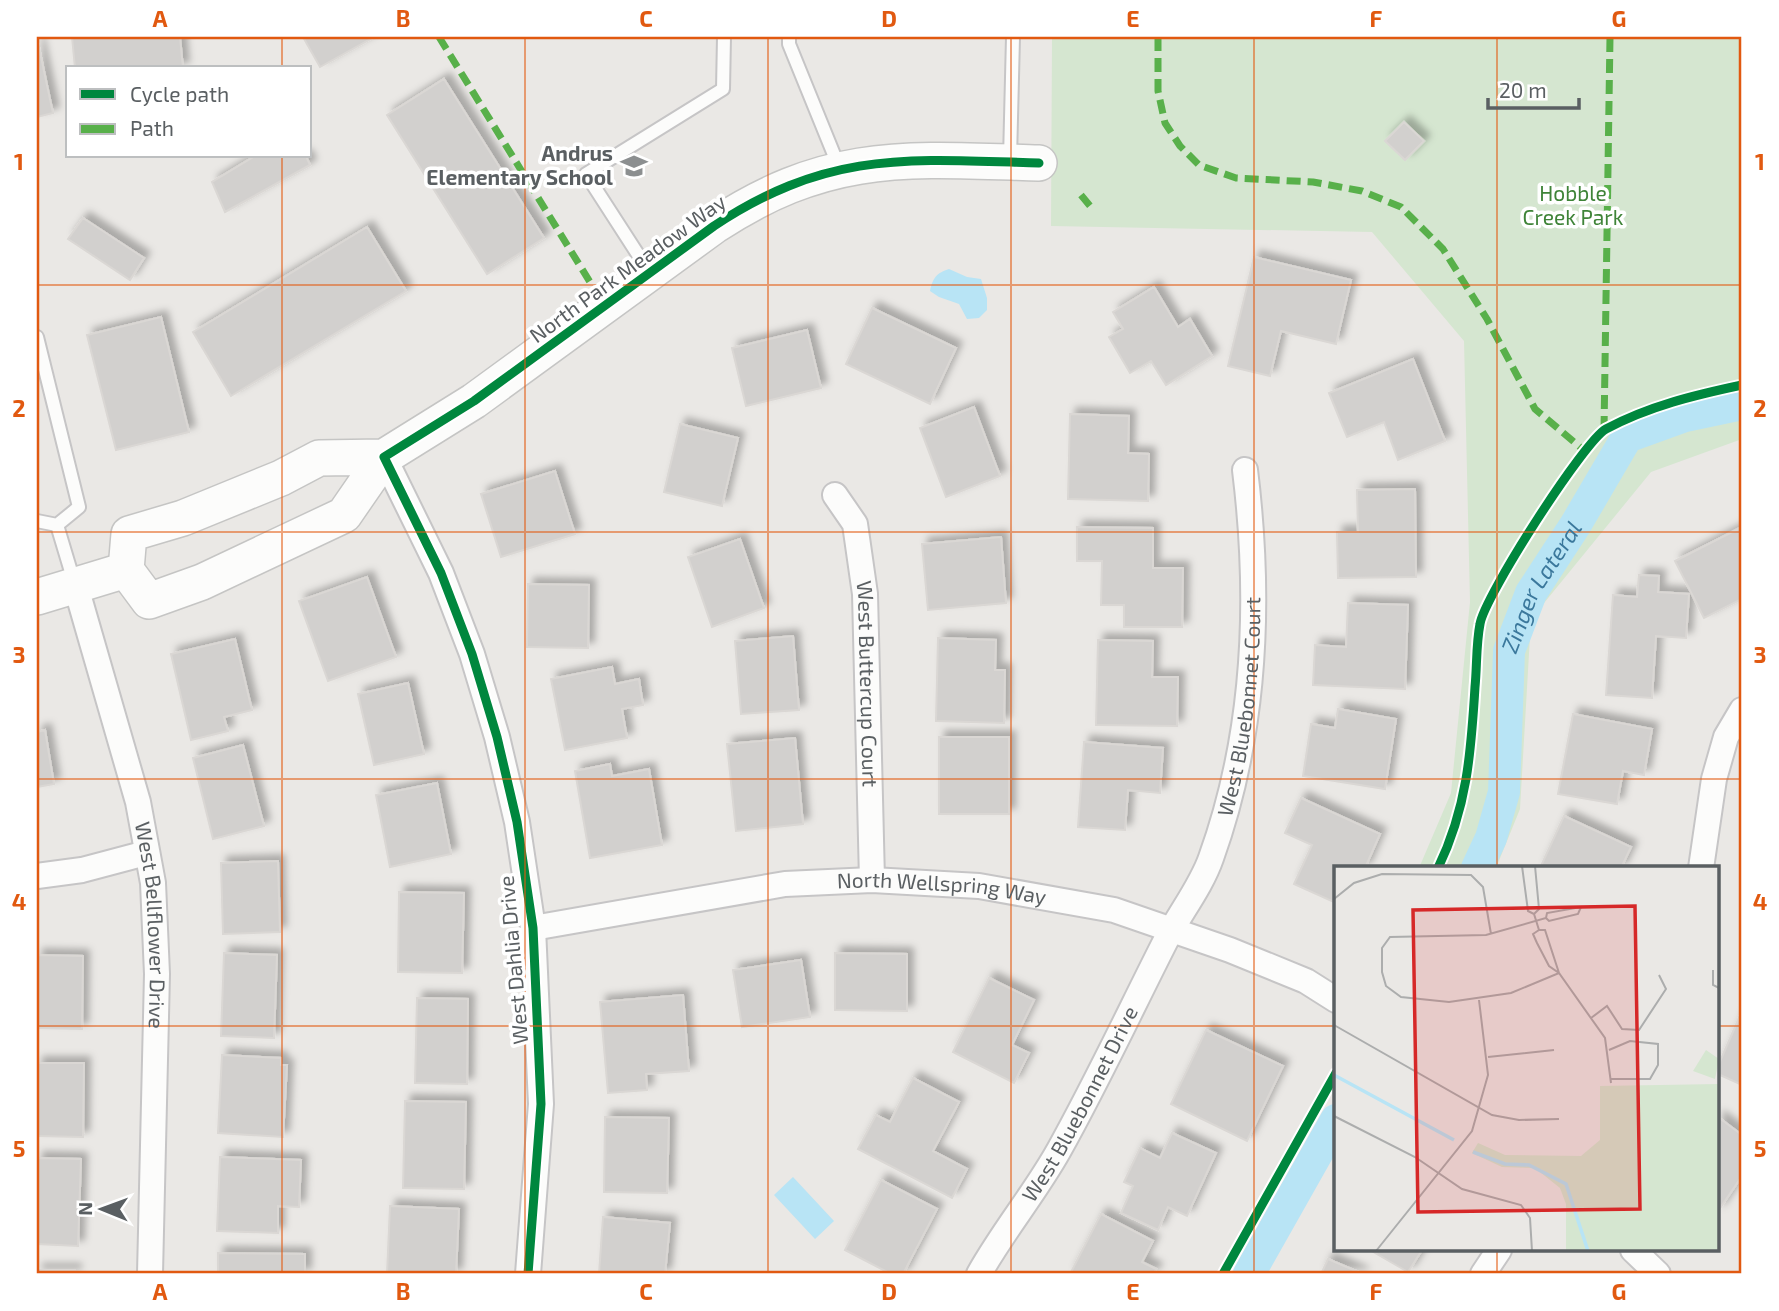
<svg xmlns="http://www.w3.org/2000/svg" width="1779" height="1311" viewBox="0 0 1779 1311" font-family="'Exo 2',sans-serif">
	<defs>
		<filter id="shadow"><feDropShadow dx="6" dy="-6" stdDeviation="3.5" flood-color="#0004"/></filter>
	</defs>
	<rect width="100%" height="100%" fill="#eae8e5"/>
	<path fill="#d5e6d0" d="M1052 37H1742V439L1651 472 1531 619 1520 809 1496 868H1419L1451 793 1470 602 1464 341 1372 232 1051 226Z"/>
	<path fill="#b8e4f5" d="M949 269 967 277 981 279 987 298V310L979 318 967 319 959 304 939 297 930 291C933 277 937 273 949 269Z
		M793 1177 834 1221 815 1239 774 1195Z"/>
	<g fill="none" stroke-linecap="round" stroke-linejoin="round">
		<g stroke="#b8e4f5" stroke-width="32">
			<path id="s1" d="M1477 868 1491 838 1504 792 1509 651 1531 593 1576 524 1627 437 1685 416 1742 404"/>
			<path d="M1249 1274 1336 1120"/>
		</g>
	</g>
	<path fill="#d2d0ce" stroke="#dad7d4" stroke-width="2" filter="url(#shadow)" d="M72 37H180L183 68H75Z
		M303 37H374L320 67Z
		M38 43 53 113 37 117V44Z
		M444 79 544 238 487 274 387 115Z
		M1404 122 1424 141 1405 160 1385 141Z
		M255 156H306L310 165 225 212 212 182Z
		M83 218 144 258 130 280 68 239Z
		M367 227 406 291 231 396 193 332Z
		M1254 257 1351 280 1336 344 1281 331 1270 376 1228 366Z
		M1154 287 1178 327 1190 319 1212 356 1166 385 1151 361 1130 373 1109 337 1123 329 1113 312Z
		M872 308 956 348 930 404 846 364Z
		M161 317 189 432 116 450 87 335Z
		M807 330 821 388 746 406 732 348Z
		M1413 359 1445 441 1398 460 1384 422 1347 437 1329 393Z
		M974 407 1000 476 946 497 920 428Z
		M1070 414 1129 416 1128 453 1149 454 1148 501 1068 499Z
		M680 424 738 438 722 506 664 492Z
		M555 471 575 534 501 557 481 494Z
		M1415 489 1416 577 1338 578 1337 532H1358L1357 490Z
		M1077 527 1153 528V568H1183L1182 627H1124V605H1101L1102 561H1077Z
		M1742 527V599L1704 618 1675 561Z
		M1001 537 1006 603 928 610 922 544Z
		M740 539 764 608 712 627 688 557Z
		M1639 575 1659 576 1658 592 1689 594 1686 638 1656 636 1652 698 1606 695 1613 595 1637 597Z
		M367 577 396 657 328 681 299 601Z
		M528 584 589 585 588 648 527 647Z
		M1348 603 1408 605 1405 689 1313 685 1315 645 1346 647Z
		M793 636 799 710 741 714 735 641Z
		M938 638 996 640 995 670H1005L1004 723 936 721Z
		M235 639 252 710 224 717 228 731 191 740 171 654Z
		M1098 640 1153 641 1152 677H1178L1177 726 1096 725Z
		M612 667 615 684 639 679 643 705 622 709 627 738 565 750 551 679Z
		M408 683 424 754 374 765 358 694Z
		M1338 709 1396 719 1385 789 1303 776 1311 724 1335 728Z
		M1573 714 1652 729 1644 775 1623 771 1617 804 1558 794Z
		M45 730 54 784 37 787V732Z
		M939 737H1009V814H939Z
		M795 738 803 824 736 831 727 744Z
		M1084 742 1163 748 1160 793 1128 790 1125 830 1078 827Z
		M243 745 264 826 213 839 193 758Z
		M610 764 612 776 649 769 662 845 590 858 575 771Z
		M437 783 451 854 390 867 376 795Z
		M1301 798 1380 834 1365 868H1336V903L1294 884 1312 845 1285 833Z
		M1564 816 1631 847 1621 868H1540Z
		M278 861 280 932 223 934 221 863Z
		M399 892 464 893 462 973 398 972Z
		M224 953 277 955 274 1038 221 1036Z
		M835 953 907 954V1011L835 1010Z
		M37 955 83 956 82 1029 37 1028Z
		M801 960 810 1017 742 1027 733 970Z
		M989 978 1034 1000 1012 1045 1029 1053 1014 1083 953 1052Z
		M683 995 689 1071 646 1074 647 1090 608 1093 600 1002Z
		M417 998 468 999 467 1084 415 1083Z
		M1742 1011V1085L1718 1074V1066Z
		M1206 1030 1283 1066 1247 1141 1171 1104Z
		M222 1055 281 1058V1065H287L283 1137 218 1133Z
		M37 1063H84L83 1137 37 1136Z
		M913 1078 959 1102 933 1151 967 1169 952 1198 858 1149 876 1115 890 1122Z
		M405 1101 466 1102 464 1189 403 1188Z
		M605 1117 669 1118 667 1193 604 1192Z
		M1718 1117 1742 1135V1176L1718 1211Z
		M1172 1133 1216 1153 1187 1216 1168 1207 1158 1230 1121 1213 1133 1186 1124 1182 1140 1148 1160 1158Z
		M220 1157 301 1160 299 1207 278 1206V1233L217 1231Z
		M37 1158 81 1159 78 1246 37 1244Z
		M881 1180 937 1209 903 1274H891L845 1250Z
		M390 1206 459 1209 456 1274H387Z
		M1101 1214 1153 1241 1142 1262 1156 1269 1153 1274H1070Z
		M603 1217 670 1223 665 1274H599Z
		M1370 1250H1422L1408 1272Z
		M218 1253 305 1254V1274H218Z
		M1328 1259 1363 1274H1321Z
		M37 1270H75V1274H37Z"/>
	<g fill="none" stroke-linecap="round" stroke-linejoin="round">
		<defs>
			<path id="lane" d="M789 37V44L839 167
				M1010 159 1013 37
				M648 270 586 174 723 89 724 37
				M37 337 79 507 57 525 37 521
				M57 525 75 585"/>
			<g id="street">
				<path d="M384 457 441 573 472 654 497 737 517 822 533 928 541 1104 528 1274"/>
				<path id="s2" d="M835 495 855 524 865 594 872 880"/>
				<path id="s3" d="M76 587 138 802 153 883 157 974 150 1274"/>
				<path d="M1701 868 1714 779 1726 737 1742 710"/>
				<path d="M37 876 82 870 146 853"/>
				<path id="s4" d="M533 928 785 884 872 880 979 886 1114 910 1230 950 1306 981 1336 1000"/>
				<path d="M1633 1250 1658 1274"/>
				<path id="s5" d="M979 1274C1003 1231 1035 1193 1059 1150 1097 1082 1130 1011 1165 942 1179 914 1201 887 1211 858 1256 733 1261 600 1245 470"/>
				<path d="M1483 1274 1499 1250"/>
			</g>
			<path id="secondary" d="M384 457 474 401 714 226C829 150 908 159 1039 163
				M384 457 344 515 202 582 149 601 126 570 129 534 183 518 281 478 319 458Z
				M37 597 126 570"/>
		</defs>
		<use href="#lane" stroke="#c6c5c6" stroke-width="16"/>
		<use href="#street" stroke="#c6c5c6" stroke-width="28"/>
		<use href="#secondary" stroke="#c5c5c4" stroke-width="38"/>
		<use href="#lane" stroke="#fcfcfb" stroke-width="12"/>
		<use href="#street" stroke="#fcfcfb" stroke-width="24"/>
		<use href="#secondary" stroke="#fcfcfb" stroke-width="35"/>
		<path stroke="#58b04a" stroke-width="7" stroke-dasharray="14 7" stroke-linecap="butt" d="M439 37 590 282
			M1158 37V91L1165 123 1180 146 1199 165 1236 178 1313 182 1362 191 1401 207 1443 249 1487 319 1535 409 1586 452
			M1081 195 1090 206
			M1604 430 1610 37"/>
		<defs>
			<path id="cycleway" d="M1438 868C1467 808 1471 753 1475 687 1477 667 1476 644 1480 624 1484 597 1584 441 1606 429 1649 406 1695 395 1742 385
				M528 1274 541 1104 533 928 517 822 497 737 472 654 441 573 384 457 474 401 714 226C829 150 908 159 1039 163
				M1223 1274 1336 1073"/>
		</defs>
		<use href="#cycleway" stroke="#fff" stroke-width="13"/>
		<use href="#cycleway" stroke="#00873e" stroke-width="9"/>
	</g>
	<path fill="none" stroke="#e15910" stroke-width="2" stroke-opacity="0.55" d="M282 37V68M525 37V1274M768 37V1274M1011 37V1274M1254 37V1274M1497 37V868M282 156V1274M37 285H1742M37 532H1742M37 779H1742M37 1026H1336M1718 1026H1742M1497 1250V1274"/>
	<defs>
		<symbol id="school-bare" viewBox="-9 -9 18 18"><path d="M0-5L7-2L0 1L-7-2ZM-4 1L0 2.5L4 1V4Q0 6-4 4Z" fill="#8c8f90" stroke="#fff" stroke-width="2.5" paint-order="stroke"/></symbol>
	</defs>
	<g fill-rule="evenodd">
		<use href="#school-bare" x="615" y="147" width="38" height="38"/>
	</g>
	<g text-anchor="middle" stroke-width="7" stroke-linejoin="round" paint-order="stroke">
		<g font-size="21" font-weight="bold" fill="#5a5f62" stroke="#fff" text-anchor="end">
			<text x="613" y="161">Andrus<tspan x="613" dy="24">Elementary School</tspan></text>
		</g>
		<g font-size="21" fill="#3f8438" stroke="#fff">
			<text x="1573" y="201">Hobble<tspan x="1573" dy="24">Creek Park</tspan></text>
		</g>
		<g font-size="21" fill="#5a5f62" stroke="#fff">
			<text transform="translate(628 269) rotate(-36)" y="7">North Park Meadow Way</text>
			<text dy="7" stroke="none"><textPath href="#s2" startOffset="196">West Buttercup Court</textPath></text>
			<text dy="7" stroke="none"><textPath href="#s5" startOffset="632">West Bluebonnet Court</textPath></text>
			<text dy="7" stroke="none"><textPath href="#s4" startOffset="413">North Wellspring Way</textPath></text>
			<text dy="7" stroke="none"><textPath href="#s3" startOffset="348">West Bellflower Drive</textPath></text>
			<text transform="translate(514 960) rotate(-95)" y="7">West Dahlia Drive</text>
			<text dy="7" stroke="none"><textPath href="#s5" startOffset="198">West Bluebonnet Drive</textPath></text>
		</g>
		<g font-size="23" font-style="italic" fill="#3b789c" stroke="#fff">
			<text dy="8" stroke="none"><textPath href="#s1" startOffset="294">Zinger Lateral</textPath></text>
		</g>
	</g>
	<g transform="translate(1334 866)">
		<rect width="385" height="385" fill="#eae8e5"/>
		<path d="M372 184 385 193 381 213 359 205ZM385 218V385H232V338L226 322 201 302 168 301 138 287 144 277 171 289 247 290 266 274V220Z" fill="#d5e6d0"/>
		<path fill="none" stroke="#b8e4f5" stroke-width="3.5" d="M0 209 120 274M139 286 171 298 195 299 232 318 254 385"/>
		<path fill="none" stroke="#acadad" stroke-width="2" d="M188 0 194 45 200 48 205 64H211L225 107 215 100 203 77 199 68 205 64M0 33 20 17 48 8 137 9 149 21 157 68M247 41 213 47 212 52 152 69 56 71 48 82V106L52 120 67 131 115 136 177 127 225 107 271 172 277 217M200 48 205 43 201 0M212 52 215 55 244 48 247 41M379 104V119L385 122M257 152 273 140 288 163 305 164 332 123 325 109M0 159 158 249 185 254 225 253M275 184 296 175 324 178V199L316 213H277M154 191 220 184M0 250 81 291 128 323 187 339 196 352 198 385M42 385 138 265 154 209 145 134"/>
		<path fill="#d62828" fill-opacity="0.15" stroke="#d62828" stroke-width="3.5" d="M301 40 306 343 84 346 79 44Z"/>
		<rect width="385" height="385" fill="none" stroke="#5a5f62" stroke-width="3.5"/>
	</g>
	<rect width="1779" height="1311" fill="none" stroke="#ffffff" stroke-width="77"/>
	<rect x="66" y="66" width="245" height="91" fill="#ffffff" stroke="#bdbfc0" stroke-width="2"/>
	<rect x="80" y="89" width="35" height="10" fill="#00873e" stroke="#bdbfc0" stroke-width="2"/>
	<text x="130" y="102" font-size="21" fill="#5a5f62">Cycle path</text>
	<rect x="80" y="124" width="35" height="10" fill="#58b04a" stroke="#bdbfc0" stroke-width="2"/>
	<text x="130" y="136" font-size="21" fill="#5a5f62">Path</text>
	<g transform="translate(102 1209) rotate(271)" stroke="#ffffff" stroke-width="5" paint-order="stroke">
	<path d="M0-5L12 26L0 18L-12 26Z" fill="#5a5f62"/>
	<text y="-10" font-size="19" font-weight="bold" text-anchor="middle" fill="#5a5f62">N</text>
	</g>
	<path d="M1488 98v10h91v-10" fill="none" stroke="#5a5f62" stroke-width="3.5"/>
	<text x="1499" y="98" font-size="21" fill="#5a5f62" stroke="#ffffff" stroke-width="5" paint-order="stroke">20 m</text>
	<rect x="38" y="38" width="1702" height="1234" fill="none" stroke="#e15910" stroke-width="2.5"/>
	<g font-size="23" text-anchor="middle" font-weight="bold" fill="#e15910">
		<text x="160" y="27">A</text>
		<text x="403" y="27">B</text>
		<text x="646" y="27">C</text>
		<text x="889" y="27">D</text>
		<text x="1133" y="27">E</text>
		<text x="1376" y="27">F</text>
		<text x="1619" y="27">G</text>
		<text x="19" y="170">1</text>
		<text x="1760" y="170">1</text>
		<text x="19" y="417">2</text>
		<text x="1760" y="417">2</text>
		<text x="19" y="663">3</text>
		<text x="1760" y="663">3</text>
		<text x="19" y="910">4</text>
		<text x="1760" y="910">4</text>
		<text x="19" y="1157">5</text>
		<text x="1760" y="1157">5</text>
		<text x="160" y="1300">A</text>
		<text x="403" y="1300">B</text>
		<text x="646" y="1300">C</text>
		<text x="889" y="1300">D</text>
		<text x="1133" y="1300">E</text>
		<text x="1376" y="1300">F</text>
		<text x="1619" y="1300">G</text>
	</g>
</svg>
